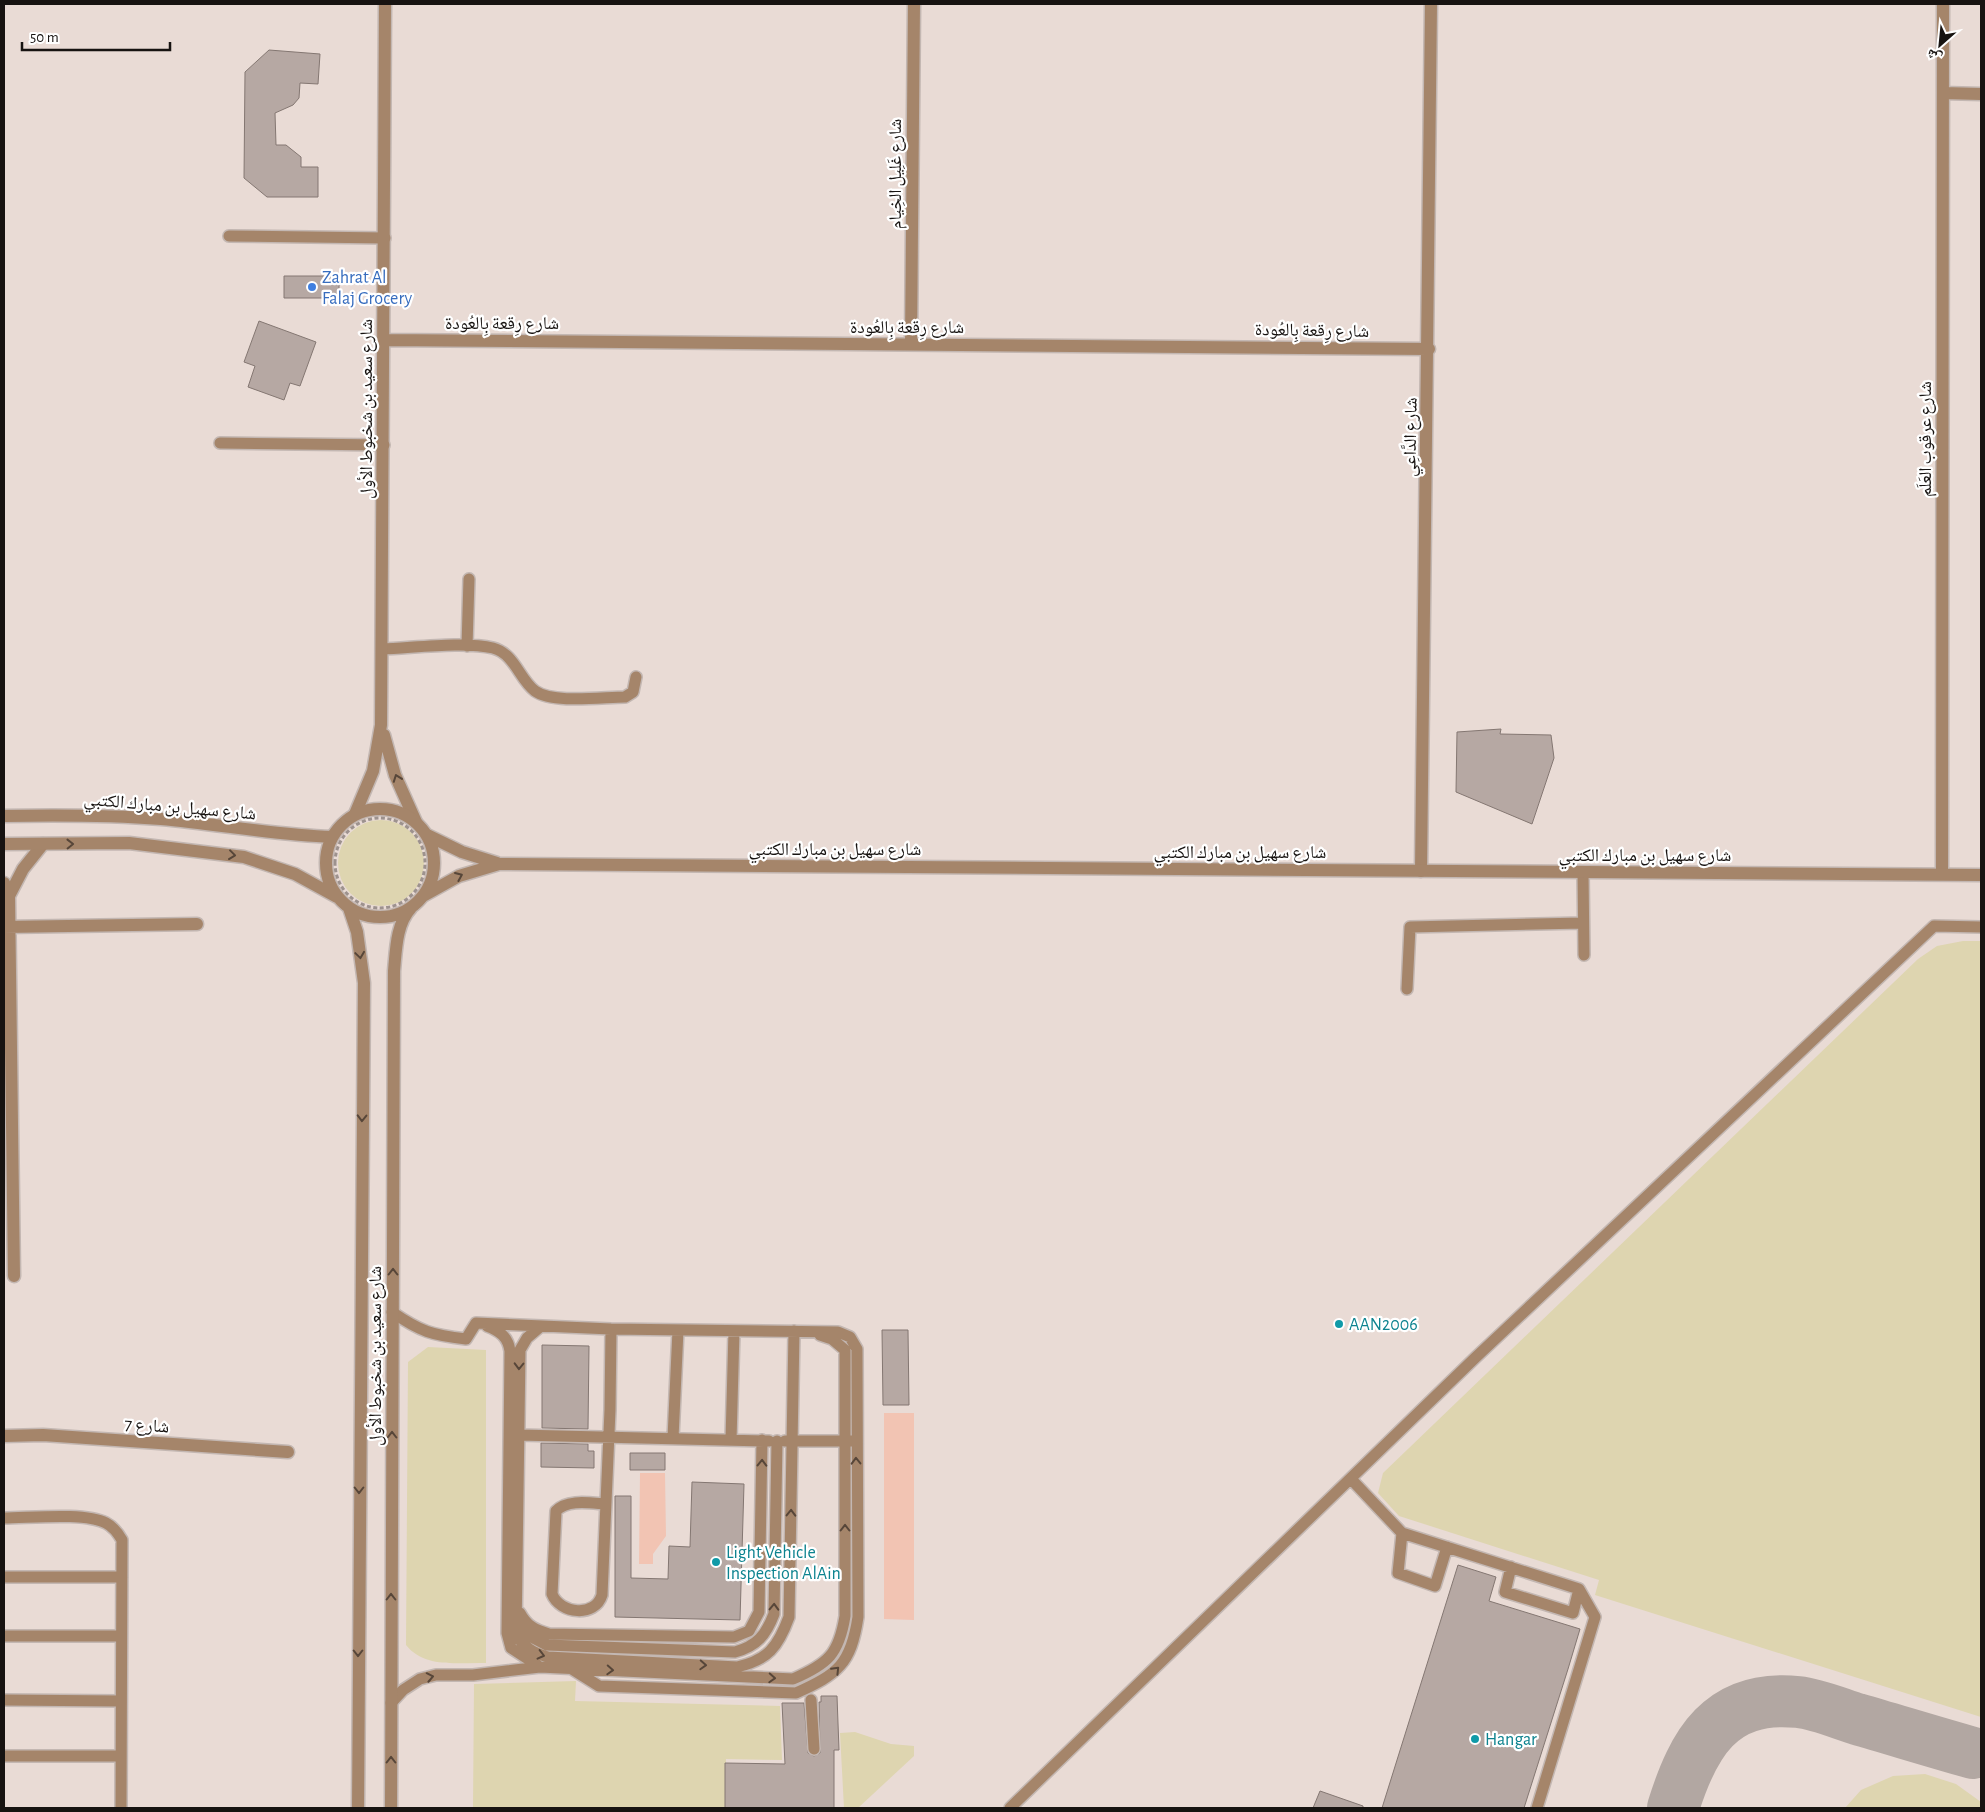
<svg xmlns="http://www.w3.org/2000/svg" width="1985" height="1812" viewBox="0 0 1985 1812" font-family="'Alegreya Sans','Noto Naskh Arabic',sans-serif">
	<rect width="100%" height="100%" fill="#e9dbd5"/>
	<path fill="#f2c4b3" d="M884 1413H914V1620L884 1619Z
		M640 1473H665L666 1536 653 1554V1564H639Z"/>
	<path fill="#ded5b0" d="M338 863a43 43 0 1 1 86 0a43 43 0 1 1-86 0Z
		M1963 941H1981V1717L1595 1595 1599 1580 1399 1516 1378 1493 1383 1473 1918 959 1937 946Z
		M428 1347 486 1350V1663C458 1662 425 1669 406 1645L408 1362Z
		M576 1681 575 1701 780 1706 782 1760 726 1759 725 1808H473L474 1684Z
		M855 1732 891 1744 914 1746V1756L858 1808H844L840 1733Z
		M1925 1774 1956 1784 1981 1802V1808H1845L1861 1790 1893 1776Z"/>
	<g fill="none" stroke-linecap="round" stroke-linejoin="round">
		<path stroke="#b2a7a2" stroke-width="52" d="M1673 1808C1693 1744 1720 1694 1798 1702 1817 1704 1838 1713 1857 1719 1895 1730 1934 1742 1973 1753"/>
	</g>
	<path fill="#b6a8a3" stroke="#847772" d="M269 50 320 54 318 84 300 83 299 98 293 105 275 113 276 145H286L301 157V167H318V197H267L244 178 245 72Z
		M284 276H339V298H284Z
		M259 321 316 342 300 386 290 383 284 400 248 387 255 366 244 362Z
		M1501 729 1500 734 1551 735 1554 758 1532 824 1456 792 1457 732Z
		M882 1330H908L909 1405H883Z
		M542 1345 589 1346 588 1429 542 1428Z
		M541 1443 588 1444V1451H594V1468L541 1467Z
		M630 1453H665V1470H630Z
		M692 1482 744 1484 740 1620 615 1617V1496H631V1578L668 1579 669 1546 690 1547Z
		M1458 1565 1496 1577 1489 1601 1580 1629 1568 1669 1524 1808H1382Z
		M821 1696H837L839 1750H834V1808H725V1763L785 1764 782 1703H804L808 1753 814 1756 820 1753 819 1702H821Z
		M1320 1791 1363 1806V1808H1313Z"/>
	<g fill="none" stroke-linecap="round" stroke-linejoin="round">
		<defs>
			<path id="service" d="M229 236 385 238
				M220 443 384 445
				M467 646 469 579
				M382 649C413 648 464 641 493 648 515 654 519 679 535 691 553 704 603 697 625 697L633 692 636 677
				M1583 872 1584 955
				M1407 989 1410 927 1583 923
				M392 1312C421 1332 432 1335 466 1339L476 1323
				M476 1323 611 1329 838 1332 850 1337 857 1349 858 1617C851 1664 838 1674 796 1693L599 1686 572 1669
				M487 1326C500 1331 508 1337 510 1351L507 1633 511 1648 540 1667
				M541 1326 527 1338 520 1350 516 1635C525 1648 533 1653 548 1657L737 1667C768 1660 778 1647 789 1617L794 1331
				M519 1435 769 1441
				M673 1438 678 1330
				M731 1440 734 1331
				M785 1441H852
				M1351 1479 1402 1533 1579 1589 1595 1617 1537 1808
				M605 1504C590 1503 567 1499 556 1511L552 1594C560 1614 595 1618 602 1595L610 1410 611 1329
				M4 1518C30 1518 84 1512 106 1523 114 1527 118 1533 122 1540L121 1808
				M1402 1533 1398 1573 1435 1586 1447 1547
				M1511 1567 1505 1592 1573 1613 1579 1589
				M4 1577H122
				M520 1613C527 1626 535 1630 549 1634L734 1637 749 1631 759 1612 762 1440
				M516 1621 524 1633 547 1645 735 1652C757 1646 766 1635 774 1614L777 1441
				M4 1636H121
				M4 1700 120 1701
				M811 1700 814 1749
				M391 1703 403 1690 420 1679 436 1675H473L540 1667 793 1679C828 1664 839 1654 845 1616V1350L832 1339 820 1335
				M4 1756H121
				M1010 1808 1475 1358 1934 926 1981 927"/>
			<path id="minor" d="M1943 93 1981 94
				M385 340 1429 349
				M911 344 914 4
				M384 735 395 775 416 822
				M355 814 373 771 381 725 385 4
				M1421 871 1431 4
				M1942 874 1943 4
				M4 883 9 896 14 1276
				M9 896 23 869 43 844
				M4 927 197 924
				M4 1436 43 1435 288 1452"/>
			<path id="tertiary" d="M326 863a54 54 0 1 1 108 0a54 54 0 1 1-108 0Z
				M4 816C56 815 108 815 161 819 218 824 274 835 332 837
				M427 835 462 852 497 863
				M4 844 129 843 244 857 295 874 337 897
				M423 896 459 876 499 864 1981 875
				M349 908 357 932 364 983 358 1808
				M391 1808 394 971C396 950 396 924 411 908"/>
		</defs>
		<use href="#service" stroke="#c3b7b2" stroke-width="14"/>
		<use href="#minor" stroke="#c3b7b2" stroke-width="15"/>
		<use href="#tertiary" stroke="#c3b7b2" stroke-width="15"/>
		<path stroke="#9d928e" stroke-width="3" stroke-dasharray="4 2.5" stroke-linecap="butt" d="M335 863a45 45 0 1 1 90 0a45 45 0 1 1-90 0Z"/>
		<use href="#service" stroke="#a5856a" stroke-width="11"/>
		<use href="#minor" stroke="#a5856a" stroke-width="12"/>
		<use href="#tertiary" stroke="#a5856a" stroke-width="12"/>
	</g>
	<defs><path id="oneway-chevron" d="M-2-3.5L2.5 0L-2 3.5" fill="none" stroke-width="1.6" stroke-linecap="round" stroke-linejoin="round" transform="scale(1.25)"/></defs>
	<g stroke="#574639">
		<use href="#oneway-chevron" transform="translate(397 778) rotate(-110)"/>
		<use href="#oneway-chevron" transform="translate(70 844) rotate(-1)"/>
		<use href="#oneway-chevron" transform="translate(232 855) rotate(7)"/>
		<use href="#oneway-chevron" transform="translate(459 876) rotate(-23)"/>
		<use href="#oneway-chevron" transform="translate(360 955) rotate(82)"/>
		<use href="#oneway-chevron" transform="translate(362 1118) rotate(91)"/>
		<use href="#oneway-chevron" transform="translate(393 1272) rotate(-90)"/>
		<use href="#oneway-chevron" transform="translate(519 1366) rotate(91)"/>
		<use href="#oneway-chevron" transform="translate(392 1435) rotate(-90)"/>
		<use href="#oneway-chevron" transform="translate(856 1461) rotate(-91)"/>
		<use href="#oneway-chevron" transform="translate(762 1463) rotate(-89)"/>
		<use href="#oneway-chevron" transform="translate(359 1490) rotate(90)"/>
		<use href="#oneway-chevron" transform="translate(791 1513) rotate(-89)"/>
		<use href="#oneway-chevron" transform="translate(845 1528) rotate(-90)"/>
		<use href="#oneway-chevron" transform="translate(391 1597) rotate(-90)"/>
		<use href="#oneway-chevron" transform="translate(774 1607) rotate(-88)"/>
		<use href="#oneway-chevron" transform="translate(358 1653) rotate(90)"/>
		<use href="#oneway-chevron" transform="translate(541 1655) rotate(14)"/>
		<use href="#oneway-chevron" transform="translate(703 1665) rotate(3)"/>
		<use href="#oneway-chevron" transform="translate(610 1670) rotate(3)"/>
		<use href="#oneway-chevron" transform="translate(836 1670) rotate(-46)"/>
		<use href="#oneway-chevron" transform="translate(430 1677) rotate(-11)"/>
		<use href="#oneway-chevron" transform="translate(772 1678) rotate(3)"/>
		<use href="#oneway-chevron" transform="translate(391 1760) rotate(-90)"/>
	</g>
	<circle fill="#3f7fe0" stroke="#fff" stroke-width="2" cx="312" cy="287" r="5"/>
	<g fill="#0f9aa8" stroke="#fff" stroke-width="2">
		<circle cx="1339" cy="1324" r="5"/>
		<circle cx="716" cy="1562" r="5"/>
		<circle cx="1475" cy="1739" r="5"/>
	</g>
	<g text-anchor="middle" stroke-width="4.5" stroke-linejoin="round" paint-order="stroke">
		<g font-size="18" fill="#171311" stroke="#fff">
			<text transform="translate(895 174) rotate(-90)" y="6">شارع غَلِيل الخِيام</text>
			<text x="502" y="329">شارع رِقعة بِالعُودة</text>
			<text x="907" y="333">شارع رِقعة بِالعُودة</text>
			<text transform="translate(1312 330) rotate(1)" y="6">شارع رِقعة بِالعُودة</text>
			<text transform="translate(366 409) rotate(-90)" y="6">شارع سعيد بن شخبوط الأول</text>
			<text transform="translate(1410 437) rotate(-89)" y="6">شارع الدَّاعِي</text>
			<text transform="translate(1925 439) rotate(-90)" y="6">شارع عرقوب العَلَم</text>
			<text transform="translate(170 806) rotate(5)" y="6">شارع سهيل بن مبارك الكتبي</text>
			<text x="835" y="855">شارع سهيل بن مبارك الكتبي</text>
			<text x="1240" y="858">شارع سهيل بن مبارك الكتبي</text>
			<text x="1645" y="861">شارع سهيل بن مبارك الكتبي</text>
			<text transform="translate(375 1356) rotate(-90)" y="6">شارع سعيد بن شخبوط الأول</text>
			<text transform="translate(147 1425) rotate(4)" y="6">شارع 7</text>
		</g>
		<g font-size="18" fill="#366cbe" stroke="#fff" text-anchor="start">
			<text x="322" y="283">Zahrat Al<tspan x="322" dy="21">Falaj Grocery</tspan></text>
		</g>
		<g font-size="18" fill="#0d838f" stroke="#fff" text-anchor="start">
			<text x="1349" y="1330">AAN2006</text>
			<text x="726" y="1558">Light Vehicle<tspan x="726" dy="21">Inspection AlAin</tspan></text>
			<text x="1485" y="1745">Hangar</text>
		</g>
	</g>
	<rect width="1985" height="1812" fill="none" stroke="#171311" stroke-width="10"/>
	<g transform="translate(1940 45) rotate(207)" stroke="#ffffff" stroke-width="4" paint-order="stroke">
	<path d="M0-4L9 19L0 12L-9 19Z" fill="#171311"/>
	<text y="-8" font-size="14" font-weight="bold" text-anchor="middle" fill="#171311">ش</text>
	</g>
	<path d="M22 42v8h148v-8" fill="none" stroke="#171311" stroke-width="2.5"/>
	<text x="30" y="42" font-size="15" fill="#171311" stroke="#ffffff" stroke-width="4" paint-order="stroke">50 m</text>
</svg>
